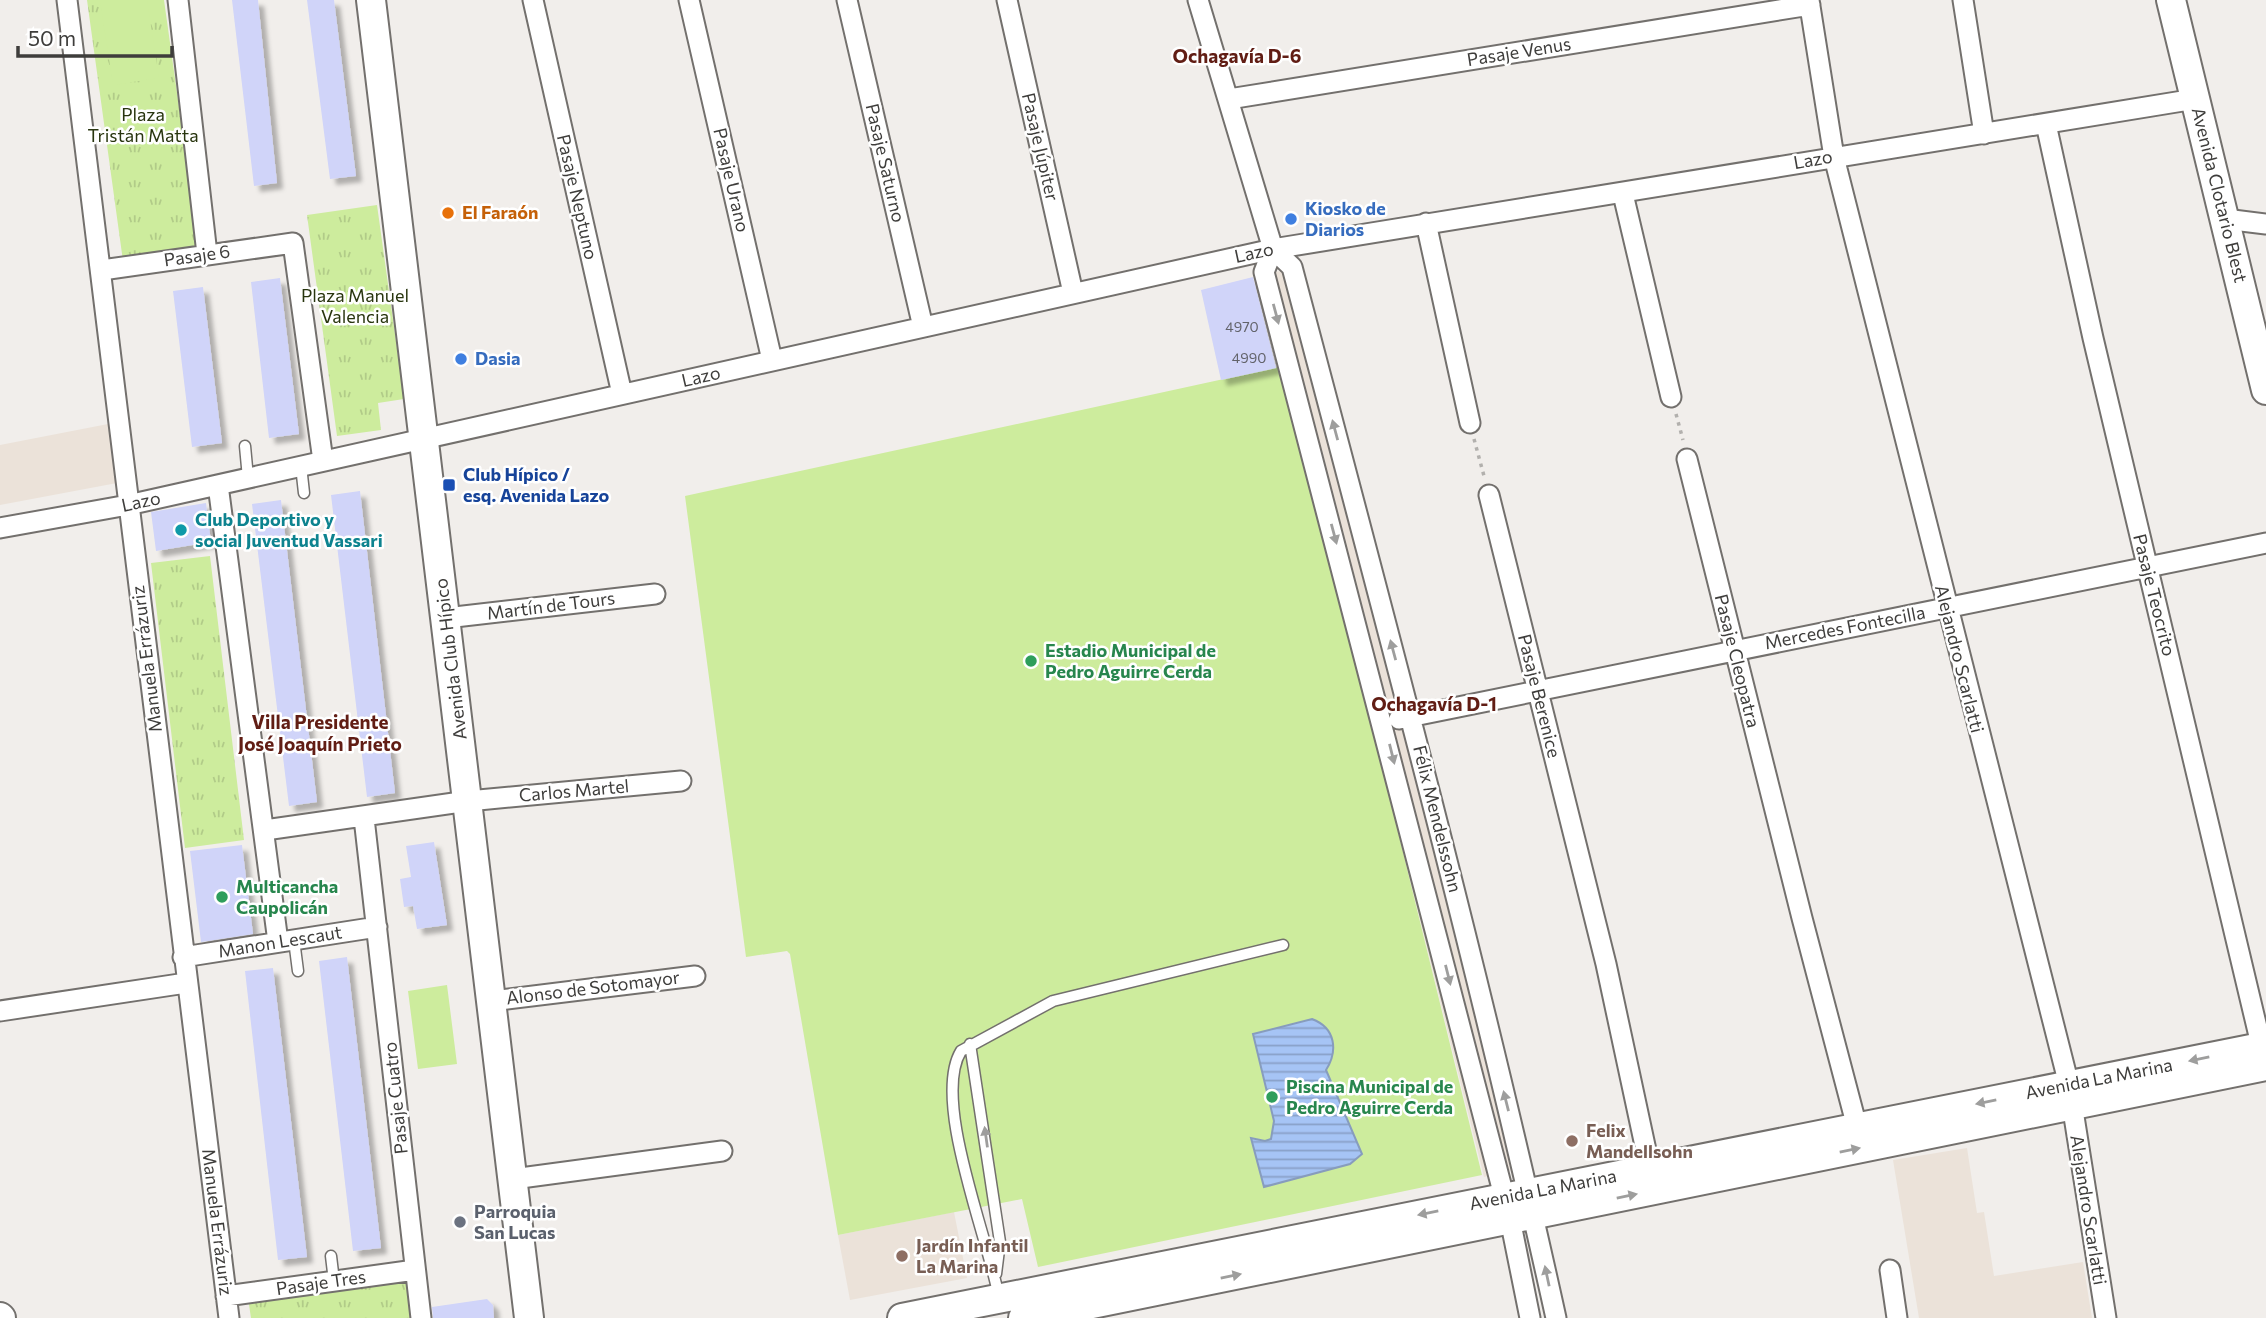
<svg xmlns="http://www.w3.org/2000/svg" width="2266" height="1318" viewBox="0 0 2266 1318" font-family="Commissioner,sans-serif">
	<defs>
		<pattern id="grass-tufts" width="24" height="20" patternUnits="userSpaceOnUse" patternTransform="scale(1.75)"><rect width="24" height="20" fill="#cdec9d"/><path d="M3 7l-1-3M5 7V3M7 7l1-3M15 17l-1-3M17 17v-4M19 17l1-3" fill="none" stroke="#b1cb88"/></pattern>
		<pattern id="water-rules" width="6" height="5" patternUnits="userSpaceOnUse" patternTransform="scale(1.75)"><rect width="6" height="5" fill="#a6c4f5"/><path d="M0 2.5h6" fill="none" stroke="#89a0c8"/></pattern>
		<filter id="shadow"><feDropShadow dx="6" dy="6" stdDeviation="2" flood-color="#0004"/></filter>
	</defs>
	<rect width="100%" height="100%" fill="#f1eeeb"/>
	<path fill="#ebe2d9" d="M1290 270 1520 1168 1484 1177 1259 274Z
		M108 424 117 483 0 505V445Z
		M1967 1148 1977 1213 1984 1212 1994 1276 2083 1262 2092 1318H1919L1893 1160Z
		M954 1212 967 1278 850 1300 838 1235Z"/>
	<path fill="url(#grass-tufts)" d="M87 0H164L199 250 123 261Z
		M377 205 404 399 378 403 381 430 337 436 307 215Z
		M210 556 244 840 185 848 151 563Z
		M408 1277 413 1318H251L248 1298Z"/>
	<path fill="#cdec9d" d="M100 0H147L159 78 113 85Z
		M1284 366 1482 1175 1038 1267 1022 1199 838 1235 790 954 787 951 746 957 685 496Z
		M447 985 457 1064 418 1069 408 991Z"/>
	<path fill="url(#water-rules)" stroke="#879cbd" stroke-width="2" d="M1312 1019C1336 1028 1338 1051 1326 1070L1362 1154 1350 1164 1264 1187 1251 1138 1265 1141 1271 1139 1274 1121 1253 1034Z"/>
	<path fill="#d0d4f9" filter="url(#shadow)" d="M232 0H258L277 183 254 186Z
		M307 0H334L356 176 330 179Z
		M1253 277 1276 368 1221 380 1201 290Z
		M280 278 299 434 269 438 251 282Z
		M203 287 222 443 192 447 173 291Z
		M360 491 395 793 367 797 331 495Z
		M281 500 317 802 289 806 252 504Z
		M206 503 211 542 156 551 151 512Z
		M434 842 447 925 417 929 413 906 404 907 400 879 411 877 406 846Z
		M242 845 253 934 201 942 190 851Z
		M347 957 381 1248 353 1251 319 961Z
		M273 968 307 1257 278 1260 245 971Z
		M487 1299 493 1305 494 1318H433L432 1307Z"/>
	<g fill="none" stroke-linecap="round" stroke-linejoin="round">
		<defs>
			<path id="lane" d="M245 446 248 478
				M301 466 304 493
				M294 940 298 971
				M970 1044 1000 1242 996 1274
				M331 1256 334 1281
				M999 1298C989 1240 931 1100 961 1051L1053 1001 1283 945"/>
			<path id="street" d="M67 0 229 1318
				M178 0 207 254
				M533 0 622 394
				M689 0 772 360
				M847 0 923 327
				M1007 0 1073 293
				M1198 0 1273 249 1292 267C1384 616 1478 965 1556 1318
				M1809 0 1834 157 2069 1085 2106 1318
				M1963 0 1984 134
				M1229 99 1810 5
				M2046 124 2093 338 2264 1057
				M1623 194 1671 397
				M2225 219 2266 224
				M1426 223 1470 423
				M1273 249 1264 272 1510 1219 1530 1318
				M102 270 293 243 323 461
				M1687 459 1802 918 1857 1127
				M218 485 278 942
				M1489 495 1606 964 1650 1169
				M0 528 128 505 1273 249 2195 99
				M446 618 655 594
				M1399 719 2266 543
				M364 818 421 1318
				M265 830 468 801 681 781
				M183 957 377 927
				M492 1001 695 976
				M0 1011 186 983
				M513 1179 722 1151
				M1890 1270 1897 1318
				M226 1296 415 1270"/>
			<path id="secondary" d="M371 0 529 1318
				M2171 0 2266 390
				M0 1317 1 1318
				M902 1318 2266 1046
				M1023 1318 2266 1066"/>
		</defs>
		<use href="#lane" stroke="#73706d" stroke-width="13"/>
		<use href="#street" stroke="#73706d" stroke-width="23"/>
		<use href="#secondary" stroke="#73706d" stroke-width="32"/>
		<path stroke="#b2b0ad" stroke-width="3.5" stroke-dasharray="3.5 5" stroke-linecap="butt" d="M1676 414 1683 440
			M1474 439 1484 476"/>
		<use href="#lane" stroke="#fff" stroke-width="10"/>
		<use href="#street" stroke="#fff" stroke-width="19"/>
		<use href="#secondary" stroke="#fff" stroke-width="28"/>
	</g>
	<defs><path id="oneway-solid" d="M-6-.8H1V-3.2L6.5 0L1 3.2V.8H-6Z" transform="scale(1.75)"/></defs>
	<g fill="#9e9e9d">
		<use href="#oneway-solid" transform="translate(1276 314) rotate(75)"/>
		<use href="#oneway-solid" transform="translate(1335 430) rotate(-105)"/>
		<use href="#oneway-solid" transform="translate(1334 534) rotate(75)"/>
		<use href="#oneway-solid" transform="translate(1393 650) rotate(-105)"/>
		<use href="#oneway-solid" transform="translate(1392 754) rotate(76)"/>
		<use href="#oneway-solid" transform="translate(1448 975) rotate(76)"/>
		<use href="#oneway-solid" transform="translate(2199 1059) rotate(169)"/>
		<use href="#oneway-solid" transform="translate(1506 1101) rotate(-104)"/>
		<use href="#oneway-solid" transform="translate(1986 1102) rotate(169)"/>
		<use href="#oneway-solid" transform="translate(986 1137) rotate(-98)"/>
		<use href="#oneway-solid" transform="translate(1850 1150) rotate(-11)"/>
		<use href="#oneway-solid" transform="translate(1627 1196) rotate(-12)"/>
		<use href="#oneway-solid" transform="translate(1428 1213) rotate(169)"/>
		<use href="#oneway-solid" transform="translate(1231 1276) rotate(-11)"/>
		<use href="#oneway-solid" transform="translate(1547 1276) rotate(-102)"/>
	</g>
	<circle fill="#e8710a" stroke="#fff" stroke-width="2.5" cx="448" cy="213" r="7"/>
	<g fill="#3f7fe0" stroke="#fff" stroke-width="2.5">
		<circle cx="1291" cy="219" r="7"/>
		<circle cx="461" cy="359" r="7"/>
	</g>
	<rect fill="#1a4fb4" stroke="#fff" stroke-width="2.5" x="442" y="478" width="14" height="14" rx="3.5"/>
	<circle fill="#0f9aa8" stroke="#fff" stroke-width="2.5" cx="181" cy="530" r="7"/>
	<g fill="#2e9e5b" stroke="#fff" stroke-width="2.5">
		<circle cx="1031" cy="661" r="7"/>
		<circle cx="222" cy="897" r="7"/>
		<circle cx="1272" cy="1097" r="7"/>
	</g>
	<g fill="#8d6e63" stroke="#fff" stroke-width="2.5">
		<circle cx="1572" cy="1141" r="7"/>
		<circle cx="902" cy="1256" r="7"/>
	</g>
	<circle fill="#6b7280" stroke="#fff" stroke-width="2.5" cx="460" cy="1222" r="7"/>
	<g text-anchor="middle" stroke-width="5" stroke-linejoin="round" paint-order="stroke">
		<g font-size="14" fill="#62636a">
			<text x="1242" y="332">4970</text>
			<text x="1249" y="363">4990</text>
		</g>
		<g font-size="18" fill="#3e3d3b" stroke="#fff">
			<text transform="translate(1519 52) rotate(-9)" y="6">Pasaje Venus</text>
			<text transform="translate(1040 147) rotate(77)" y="6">Pasaje Júpiter</text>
			<text transform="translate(1813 160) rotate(-10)" y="6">Lazo</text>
			<text transform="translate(885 163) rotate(77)" y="6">Pasaje Saturno</text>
			<text transform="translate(731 180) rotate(77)" y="6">Pasaje Urano</text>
			<text transform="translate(2219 195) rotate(76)" y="6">Avenida Clotario Blest</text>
			<text transform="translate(577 197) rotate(77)" y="6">Pasaje Neptuno</text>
			<text transform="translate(1254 253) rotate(-12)" y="6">Lazo</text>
			<text transform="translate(197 256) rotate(-8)" y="6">Pasaje 6</text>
			<text transform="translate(701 377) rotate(-13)" y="6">Lazo</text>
			<text transform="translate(141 502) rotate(-12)" y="6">Lazo</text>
			<text transform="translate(2154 595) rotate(76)" y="6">Pasaje Teocrito</text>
			<text transform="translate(551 606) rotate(-7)" y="6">Martín de Tours</text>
			<text transform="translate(1845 628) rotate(-11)" y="6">Mercedes Fontecilla</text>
			<text transform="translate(147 659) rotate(-97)" y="6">Manuela Errázuriz</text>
			<text transform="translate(451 659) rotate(-97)" y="6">Avenida Club Hípico</text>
			<text transform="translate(1959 659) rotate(76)" y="6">Alejandro Scarlatti</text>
			<text transform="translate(1737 661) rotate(76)" y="6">Pasaje Cleopatra</text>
			<text transform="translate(1539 696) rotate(76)" y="6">Pasaje Berenice</text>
			<text transform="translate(574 791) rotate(-5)" y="6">Carlos Martel</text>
			<text transform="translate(1437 819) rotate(76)" y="6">Félix Mendelssohn</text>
			<text transform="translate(280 942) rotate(-9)" y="6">Manon Lescaut</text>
			<text transform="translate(593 988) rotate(-7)" y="6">Alonso de Sotomayor</text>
			<text transform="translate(2099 1079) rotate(-11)" y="6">Avenida La Marina</text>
			<text transform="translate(396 1098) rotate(-96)" y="6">Pasaje Cuatro</text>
			<text transform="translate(1543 1190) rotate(-11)" y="6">Avenida La Marina</text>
			<text transform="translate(2088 1210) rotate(81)" y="6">Alejandro Scarlatti</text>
			<text transform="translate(217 1222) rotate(83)" y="6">Manuela Errázuriz</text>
			<text transform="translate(321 1283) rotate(-8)" y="6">Pasaje Tres</text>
		</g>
		<g font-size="18" fill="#28350e" stroke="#fff">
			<text x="143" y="121">Plaza<tspan x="143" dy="21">Tristán Matta</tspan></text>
			<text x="355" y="302">Plaza Manuel<tspan x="355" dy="21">Valencia</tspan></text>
		</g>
		<g font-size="18" font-weight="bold" fill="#366cbe" stroke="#fff" text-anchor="start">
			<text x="1305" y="215">Kiosko de<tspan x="1305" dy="21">Diarios</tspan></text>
			<text x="475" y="365">Dasia</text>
		</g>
		<g font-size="18" font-weight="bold" fill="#c56008" stroke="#fff" text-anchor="start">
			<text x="462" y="219">El Faraón</text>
		</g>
		<g font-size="18" font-weight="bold" fill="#164399" stroke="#fff" text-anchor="start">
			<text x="463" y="481">Club Hípico /<tspan x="463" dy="21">esq. Avenida Lazo</tspan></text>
		</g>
		<g font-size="18" font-weight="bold" fill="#0d838f" stroke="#fff" text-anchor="start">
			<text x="195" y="526">Club Deportivo y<tspan x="195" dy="21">social Juventud Vassari</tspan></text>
		</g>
		<g font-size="18" font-weight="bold" fill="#27864d" stroke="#fff" text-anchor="start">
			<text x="1045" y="657">Estadio Municipal de<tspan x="1045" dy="21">Pedro Aguirre Cerda</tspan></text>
			<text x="236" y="893">Multicancha<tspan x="236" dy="21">Caupolicán</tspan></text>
			<text x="1286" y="1093">Piscina Municipal de<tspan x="1286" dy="21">Pedro Aguirre Cerda</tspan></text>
		</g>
		<g font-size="18" font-weight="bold" fill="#785e54" stroke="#fff" text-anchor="start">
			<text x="1586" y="1137">Felix<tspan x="1586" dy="21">Mandellsohn</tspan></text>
			<text x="916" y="1252">Jardín Infantil<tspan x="916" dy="21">La Marina</tspan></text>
		</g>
		<g font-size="18" font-weight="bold" fill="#5b616d" stroke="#fff" text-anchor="start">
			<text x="474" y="1218">Parroquia<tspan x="474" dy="21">San Lucas</tspan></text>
		</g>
		<g font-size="19" font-weight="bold" fill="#611d14" stroke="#fff">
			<text x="1237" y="63">Ochagavía D-6</text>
			<text x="1434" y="711">Ochagavía D-1</text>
			<text x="320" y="729">Villa Presidente<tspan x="320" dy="22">José Joaquín Prieto</tspan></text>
		</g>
	</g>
	<path d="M18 46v10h154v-10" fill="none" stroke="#3e3d3b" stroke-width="3.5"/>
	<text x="28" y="46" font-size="21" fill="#3e3d3b" stroke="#ffffff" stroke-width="5" paint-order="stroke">50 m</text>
</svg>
